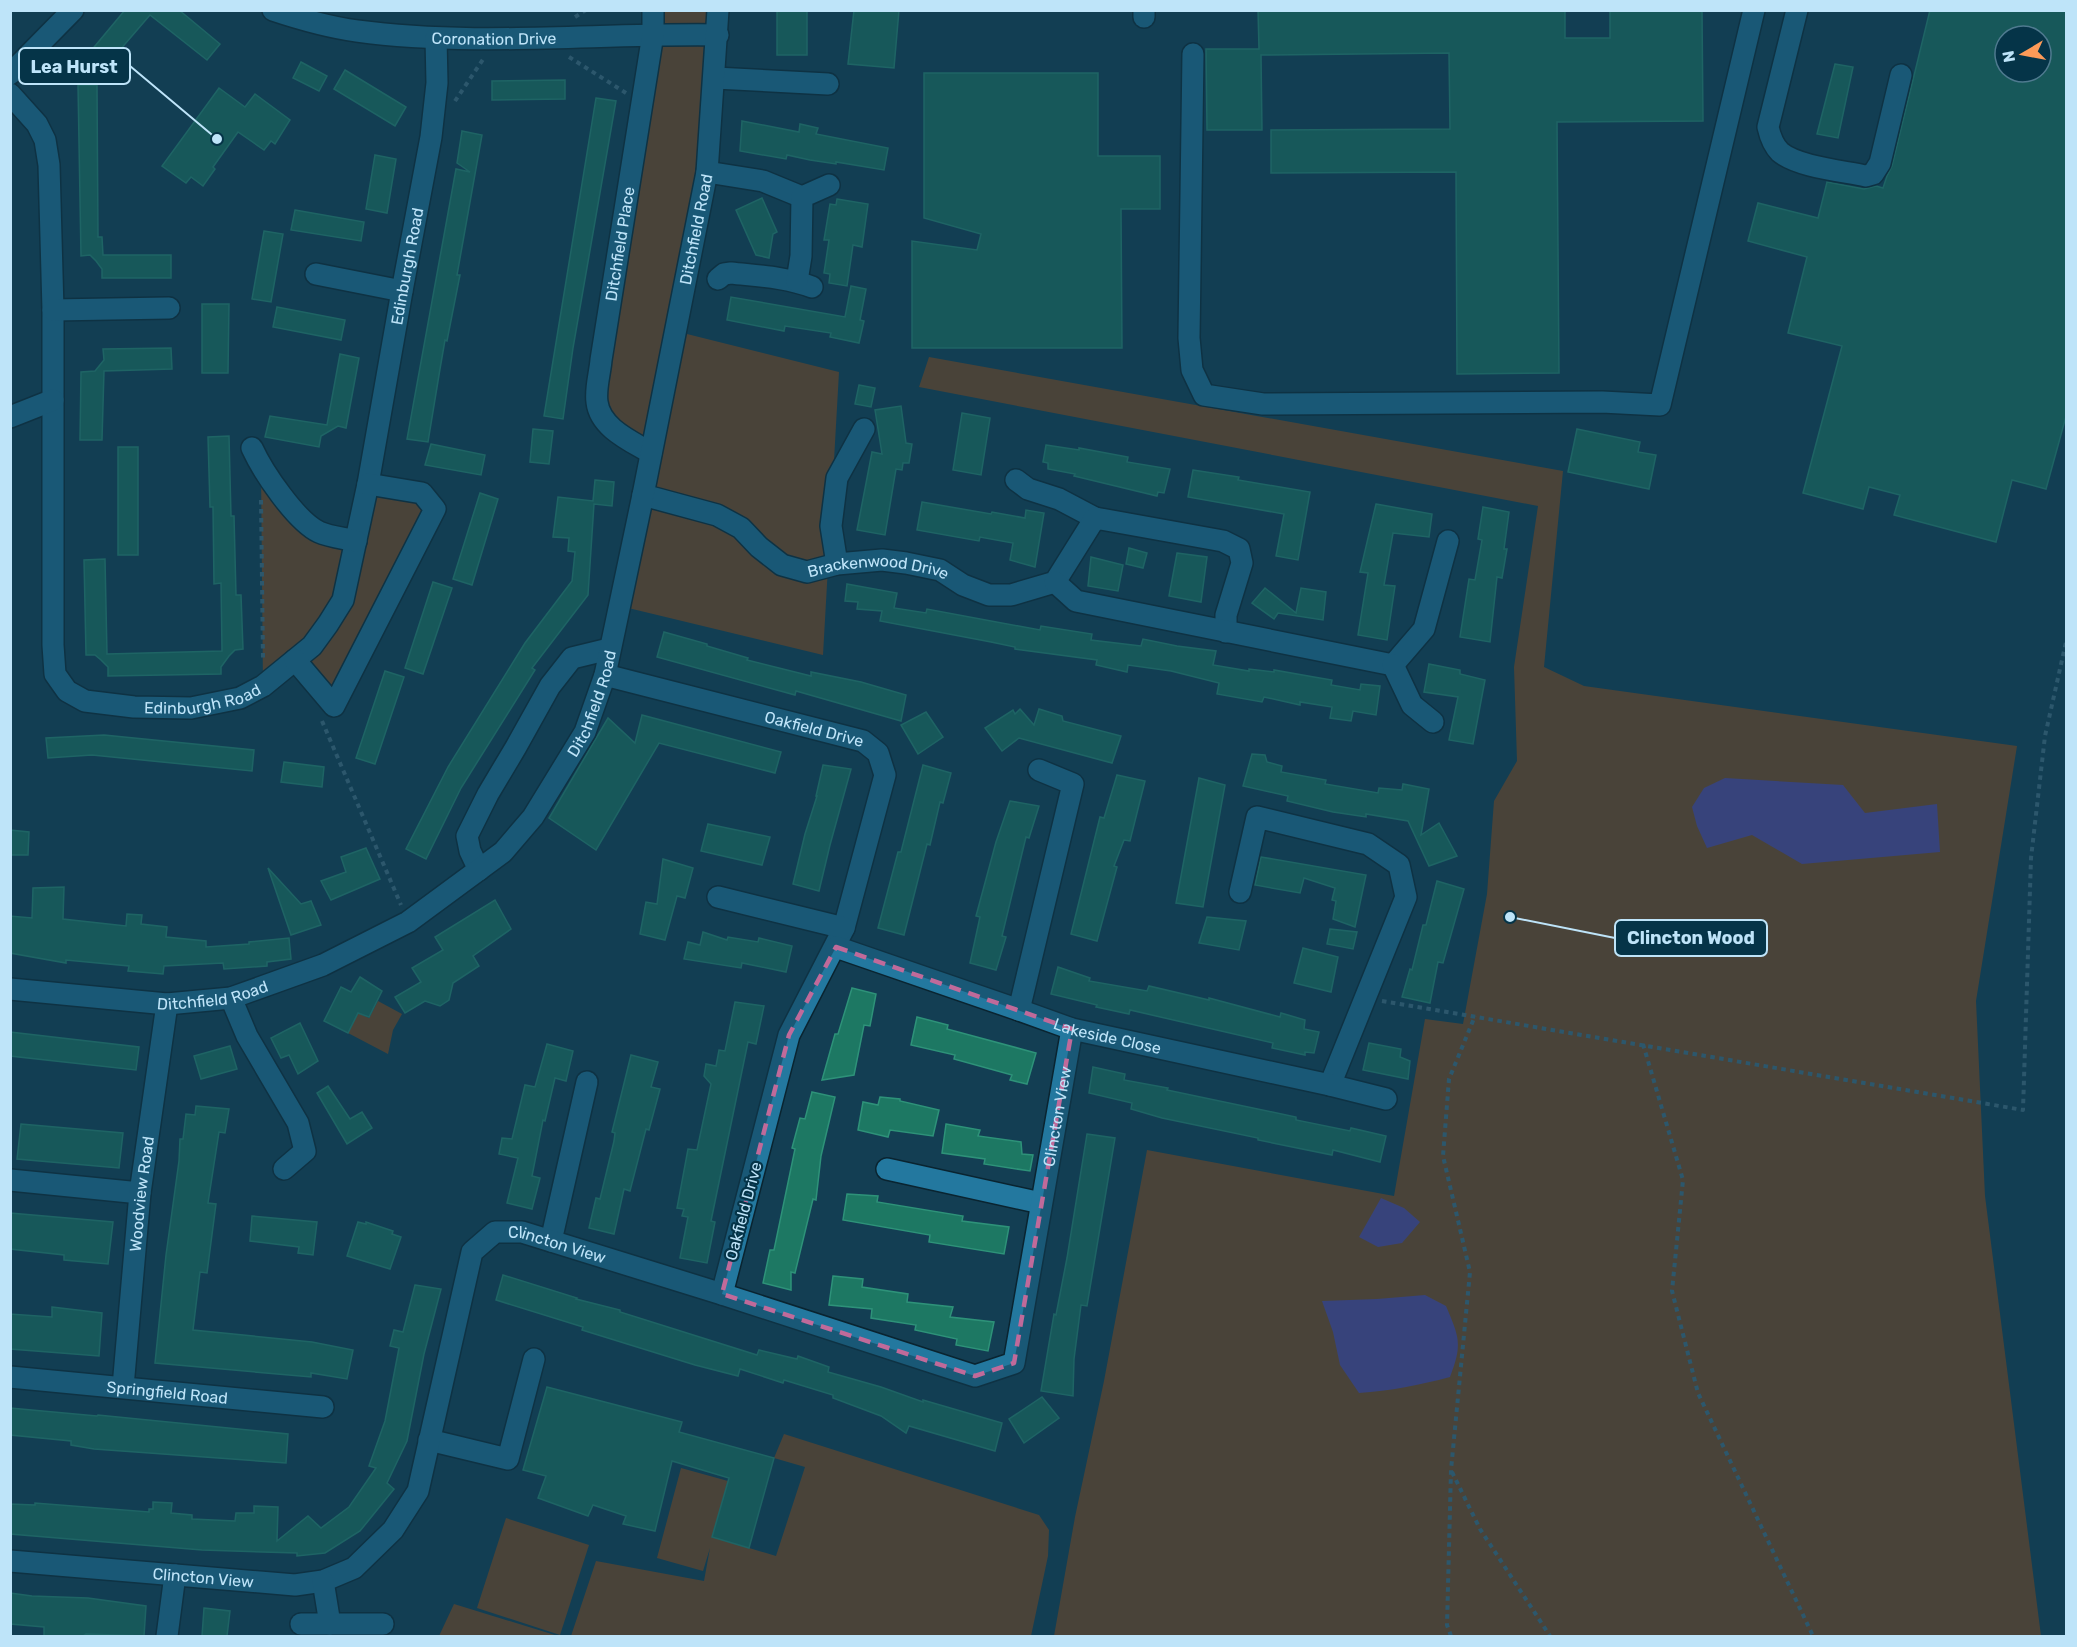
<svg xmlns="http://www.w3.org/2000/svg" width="2077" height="1647" font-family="Rubik,sans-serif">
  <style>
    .green { fill: #8c4a19 }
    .water { fill: #6549aa }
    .building { fill: #1d7863; stroke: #2e9279; stroke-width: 1.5; fill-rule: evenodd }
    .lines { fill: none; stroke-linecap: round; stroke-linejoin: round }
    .minor-casing { stroke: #0a2430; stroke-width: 24 }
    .path { stroke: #4c768b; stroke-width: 4; stroke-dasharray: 4.5 4.5; stroke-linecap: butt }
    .minor { stroke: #23789f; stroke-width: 21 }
    .marked { fill: none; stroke: #c06a9a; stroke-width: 4.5; stroke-dasharray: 12 8; stroke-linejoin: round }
    .labels { text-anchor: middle; stroke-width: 4.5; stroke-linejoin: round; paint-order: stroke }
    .street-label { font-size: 16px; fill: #bee4f9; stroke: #053448 }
    .leader { fill: none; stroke: #bee4f9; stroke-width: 2 }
    .callout-dot { fill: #bee4f9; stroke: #053448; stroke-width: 2 }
    .callout { fill: #053448; stroke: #bee4f9; stroke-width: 2 }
    .callout-label { font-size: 18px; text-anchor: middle; font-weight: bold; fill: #bee4f9 }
  </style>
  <rect width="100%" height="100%" fill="#133e53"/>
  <g class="green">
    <path d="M652 11H718V35L675 331 839 372 823 655 620 606 650 453 602 419Z"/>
    <path d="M929 357 1563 471 1544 667 1584 686 2017 746 1976 1001 1985 1196 2041 1636H1054L1075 1517 1104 1381 1147 1150 1394 1196 1425 1019 1463 1024 1487 894 1494 801 1517 761 1514 667 1538 506 919 387Z"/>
    <path d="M261 468 291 508 355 541 368 484 435 509 334 706 295 660 263 686Z"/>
    <path d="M378 1001 402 1014 393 1030 388 1054 348 1033 358 1013 369 1018Z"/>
    <path d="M784 1434 1039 1515 1049 1530 1048 1556 1031 1636H571L596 1561 704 1581 710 1548 703 1571 657 1558 681 1468 728 1481 713 1537 776 1556 805 1467 774 1458Z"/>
    <path d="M506 1518 589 1545 560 1635 477 1608Z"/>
    <path d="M454 1604 558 1636H439Z"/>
  </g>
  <g class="water">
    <path d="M1725 778 1843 785 1865 813 1937 804 1940 852 1802 864 1752 835 1707 848 1697 826 1692 807 1704 788Z"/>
    <path d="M1381 1198 1404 1208 1420 1222 1402 1243 1378 1247 1359 1237Z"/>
    <path d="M1425 1295 1446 1306C1459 1337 1463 1344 1450 1377 1420 1385 1390 1391 1359 1393L1340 1365 1333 1332 1322 1301 1377 1299Z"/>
  </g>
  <g class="building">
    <path d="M125 10H179L220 44 207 60 150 15 101 72 85 58Z"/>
    <rect x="777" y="10" width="30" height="45"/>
    <path d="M854 10H899L894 68 848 64Z"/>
    <path d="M1258 10H1565V38H1610V10H1702L1703 121 1557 122 1559 373 1457 374 1456 172 1271 173V130L1450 129 1449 53 1261 55 1262 130H1207L1206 49H1259Z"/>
    <path d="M1930 10H2067V413L2046 489 2012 480 1996 542 1894 515 1900 495 1869 487 1863 509 1803 493 1842 346 1788 333 1807 257 1748 241 1758 203 1818 218 1827 182 1864 189 1876 186 1883 188 1887 176 1892 166ZM2005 36H2041V72H2005Z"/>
    <path d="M301 62 327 76 319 91 293 78Z"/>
    <path d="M1835 64 1853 67 1838 138 1817 134Z"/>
    <path d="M345 70 406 107 395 126 334 89Z"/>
    <path d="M924 73H1098V156H1160V209H1121L1122 348H912V241L977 250 981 234 924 218Z"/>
    <path d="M565 80V99L492 100V81Z"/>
    <path d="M78 85H97L98 237H102L103 255H171V278H102V269L96 261 90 255 81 256Z"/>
    <path d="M219 88 245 107 255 94 290 120 275 144 271 141 264 150 238 132 213 167 215 169 203 186 191 177 186 183 162 166Z"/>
    <path d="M596 98 616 101 573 348 563 419 544 416Z"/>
    <path d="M742 121 799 132 800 124 818 128 816 134 888 148 884 170 836 162V164L810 160 787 155 786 159 740 151Z"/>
    <path d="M462 131 482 135 457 275H460L447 341 445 340 440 369 428 442 407 439 456 169 470 172 457 163Z"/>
    <path d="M375 155 396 159 387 213 366 209Z"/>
    <path d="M762 198 777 232 773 234 769 258 756 255 736 210Z"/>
    <path d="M837 199 868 204 862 247 853 245 847 286 829 283 830 274 824 273 829 240H824L830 204 836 205Z"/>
    <path d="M295 210 364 222 361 241 291 230Z"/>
    <path d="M264 231 283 234 271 302 252 299Z"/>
    <path d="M851 286 866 289 860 320 864 321 859 343 830 337 831 333 785 326 784 331 727 320 731 297 845 317Z"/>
    <path d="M202 304H229L228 373H202Z"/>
    <path d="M277 307 345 320 341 340 273 327Z"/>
    <path d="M171 348 172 369 104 371 102 440H80L81 372 95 371 104 360 103 349Z"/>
    <path d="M340 354 359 358 346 428 338 426 321 436 319 447 265 437 270 416 327 425Z"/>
    <path d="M859 385 875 388 871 407 855 404Z"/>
    <path d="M901 406 906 443 912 444 909 463H903L902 470 896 469 885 535 857 530 872 452 882 454 875 410Z"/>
    <path d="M962 413 990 418 981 475 953 470Z"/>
    <path d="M533 429 553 431 549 464 530 462Z"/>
    <path d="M1577 429 1640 442 1638 452 1656 455 1649 489 1568 472Z"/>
    <path d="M229 436 231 516H234L236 595H241L243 649 235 650 229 656 221 667V674L108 676V667L101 660 95 655H86L84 560 105 559 107 654 222 651 221 583 214 584 213 507H210L208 437Z"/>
    <path d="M431 444 485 455 481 475 425 465Z"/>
    <path d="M1046 445 1079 450V448L1128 457 1127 462 1170 469 1164 493 1158 492 1157 496 1074 476 1075 474 1048 469V463L1043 462Z"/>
    <rect x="118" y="447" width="20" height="108"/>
    <path d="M1193 470 1239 477 1238 480 1310 492 1298 560 1276 556 1284 514 1188 497Z"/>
    <path d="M595 480 614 482 612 506 594 504 588 595 532 668 535 670 461 788 426 859 406 849 448 767 525 643 572 581 575 552 568 551 569 538 553 537 558 497 593 501Z"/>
    <path d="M480 493 498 499 472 585 453 579Z"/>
    <path d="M922 502 991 514 992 512 1025 518 1026 510 1044 513 1035 567 1010 560 1013 543 980 537 979 541 917 530Z"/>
    <path d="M1376 504 1432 514 1429 537 1393 533 1384 585 1395 586 1387 640 1358 635 1368 573 1360 572Z"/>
    <path d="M1483 507 1509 512 1504 549H1507L1502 578 1497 577 1490 642 1460 637 1469 579 1475 580 1482 540 1478 539Z"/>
    <path d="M1129 548 1147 553 1143 568 1126 564Z"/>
    <path d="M1177 553 1207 557 1201 602 1169 596Z"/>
    <path d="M1091 557 1123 565 1118 591 1088 586Z"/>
    <path d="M433 582 452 588 423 674 405 668Z"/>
    <path d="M847 584 897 593 894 608 926 613 927 609 1040 630 1041 626 1092 634 1091 640 1141 646 1143 639 1177 646 1216 651 1213 665 1249 671V669L1274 672V670L1314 677 1332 680 1331 685 1360 690 1361 684 1380 686 1376 715 1353 711 1351 721 1330 718 1332 707 1300 702V705L1264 697 1262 702 1217 694 1219 683 1171 671 1128 665 1127 672 1096 665 1097 660 1015 649V647L991 642 880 621 882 611 857 609 858 602 845 601Z"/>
    <path d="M1265 588 1296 613 1301 588 1326 592 1323 620 1278 613 1274 619 1252 603Z"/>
    <path d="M664 632 707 644V646L748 658 747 660 811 676V672L861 682 906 695 901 721 796 691 795 695 657 657Z"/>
    <path d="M1429 664 1460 670V674L1485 680 1473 744 1449 740 1458 697 1424 692Z"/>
    <path d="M385 671 404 677 375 764 356 758Z"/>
    <path d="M1020 709 1034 725 1039 709 1062 716 1063 721 1121 736 1112 763 1019 738 1002 751 985 728 1013 710 1015 714Z"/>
    <path d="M926 712 943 737 918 754 901 725Z"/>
    <path d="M642 715 781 752 775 773 659 743 596 850 549 818 608 718 635 743Z"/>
    <path d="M104 735 254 750 252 771 92 755 48 758 46 738Z"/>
    <path d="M1252 754 1265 755 1267 762 1282 766 1281 772 1326 780 1325 784 1378 793 1379 788 1402 790 1403 784 1429 789 1421 835 1439 823 1457 856 1429 866 1408 821 1366 814V817L1333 812 1287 801 1288 796 1243 786Z"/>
    <path d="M284 762 324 767 322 787 281 782Z"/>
    <path d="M823 765 851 769 830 845 819 891 793 884 805 834 817 796H816Z"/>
    <path d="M923 765 951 773 943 803 940 802 930 845 927 844 904 935 878 928 898 852H901Z"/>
    <path d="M1117 775 1145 781 1130 841 1124 840 1114 866 1117 867 1097 941 1071 934 1100 817 1104 818Z"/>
    <path d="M1199 778 1225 785 1203 907 1176 903Z"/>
    <path d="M1010 801 1039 806 1029 838 1026 837 1002 936 1006 937 996 970 970 963 980 917 976 916 996 842Z"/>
    <path d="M708 824 770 837 762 865 701 851Z"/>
    <path d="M10 830 29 832 28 855H10Z"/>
    <path d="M366 848 380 879 331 900 321 881 346 872 341 857Z"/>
    <path d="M1261 857 1366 875 1355 927 1333 919 1336 901 1332 900 1335 888 1304 878 1300 893 1255 885Z"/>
    <path d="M663 859 693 868 685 898 677 896 665 940 640 934 646 902 657 904Z"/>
    <path d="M268 868 301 904 311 901 321 925 291 935Z"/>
    <path d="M1437 881 1464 889 1443 963 1438 962 1430 1003 1402 997 1410 969 1412 970 1423 925H1426Z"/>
    <path d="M64 887 63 919 126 926 127 914 142 915 141 924 167 927 166 937 206 941V947L249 944V942L289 938 291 959 267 962V966L224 969 223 963 164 966 163 974 128 971 129 966 66 960V963L10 953V916L32 918 33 888Z"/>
    <path d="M495 900 511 929 473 956 479 966 453 983 449 1000 440 1006 425 1001 405 1013 395 997 421 982 412 968 443 950 435 937Z"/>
    <path d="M1207 917 1246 921 1239 950 1199 943Z"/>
    <path d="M1330 929 1357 932 1353 949 1327 944Z"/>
    <path d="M703 932 727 940 728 937 758 942 759 938 792 946 786 972 742 963 741 968 684 959 688 942 700 945Z"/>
    <path d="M1303 948 1338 957 1331 992 1294 983Z"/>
    <path d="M1058 967 1090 978 1089 981 1147 991 1149 986 1209 1000V998L1280 1017 1281 1013 1305 1020 1304 1029 1319 1032 1314 1053 1305 1052V1055L1272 1048 1273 1043 1130 1010 1129 1014 1096 1007 1097 1005 1051 994Z"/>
    <path d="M360 977 382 991 369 1017 358 1013 348 1033 324 1021 341 987 351 992Z"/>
    <path d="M852 988 876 994 870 1026 864 1025 854 1075 822 1080 835 1034H838Z"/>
    <path d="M735 1002 764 1006 756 1044 748 1042 711 1221 715 1222 707 1263 680 1258 688 1217 682 1216 684 1209 677 1208 688 1149 697 1150 711 1084 704 1076 706 1064 716 1066 719 1050 725 1051Z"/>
    <path d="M917 1017 948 1025 947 1029 1036 1053 1027 1084 1010 1080 1012 1075 954 1059 955 1055 911 1045Z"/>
    <path d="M300 1023 318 1061 298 1074 289 1055 281 1058 271 1038Z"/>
    <path d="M10 1032 139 1047 136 1070 10 1056Z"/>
    <path d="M1369 1043 1401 1049 1400 1057 1410 1061 1408 1079 1363 1070Z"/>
    <path d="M547 1044 573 1051 566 1081 555 1078 545 1121 543 1120 532 1176 540 1178 532 1209 507 1203 518 1158 499 1154 502 1138 512 1139 525 1085 535 1087Z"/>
    <path d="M230 1046 237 1069 201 1079 194 1056Z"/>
    <path d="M631 1055 658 1062 651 1087 660 1089 649 1130 646 1129 630 1191 624 1189 614 1234 589 1228 596 1198 600 1199 614 1141 615 1133 612 1132Z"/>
    <path d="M1093 1067 1125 1074 1124 1080 1168 1088 1167 1090 1296 1117V1120L1350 1131 1351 1128 1386 1136 1380 1162 1333 1150 1332 1155 1258 1140V1138L1162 1118 1131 1109 1132 1103 1089 1093Z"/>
    <path d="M328 1086 350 1119 362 1112 372 1128 347 1144 317 1093Z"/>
    <path d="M812 1092 835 1097 821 1156 816 1200 813 1199 795 1273 791 1272V1290L763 1283 770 1250H774L795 1149 792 1148 800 1118 805 1119Z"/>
    <path d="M880 1097 900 1099V1101L939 1110 933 1136 890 1130 888 1137 858 1130 863 1102 878 1105Z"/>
    <path d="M196 1106 229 1109 225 1133 219 1132 208 1203 216 1204 207 1273 200 1272 193 1330 312 1342 353 1350 347 1379 311 1373V1377L155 1363 166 1255 179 1161 180 1139H183L186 1114 195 1115Z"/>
    <path d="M21 1124 123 1133 119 1168 17 1159Z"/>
    <path d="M946 1124 980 1130 978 1136 1021 1142 1022 1154 1033 1155 1030 1171 984 1164 985 1159 942 1153Z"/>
    <path d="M1087 1134 1115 1138 1087 1306 1081 1305 1074 1359 1073 1396 1041 1391 1054 1314 1056 1315 1067 1258Z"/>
    <path d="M847 1194 878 1196 877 1202 963 1216 962 1221 1009 1227 1004 1254 929 1242 930 1235 843 1220Z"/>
    <path d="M10 1213 113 1222 108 1264 64 1260V1255L10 1249Z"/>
    <path d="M252 1216 317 1222 313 1255 298 1253 299 1247 250 1241Z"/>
    <path d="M358 1222 366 1224V1222L393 1231 392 1234 401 1237 390 1269 347 1256Z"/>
    <path d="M503 1275 577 1298 576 1299 620 1310V1312L757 1355 759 1350 797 1359 798 1356 829 1367 828 1372 881 1387 923 1402V1400L1002 1423 995 1451 909 1426 906 1433 881 1416 833 1398V1395L784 1380 783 1383 740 1369 738 1376 695 1365 582 1330 583 1327 496 1300Z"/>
    <path d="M833 1276 863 1279 862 1287 908 1294 907 1302 953 1307 950 1317 994 1322 988 1351 956 1345 957 1339 915 1330 916 1325 871 1318 872 1309 829 1305Z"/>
    <path d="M415 1285 441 1289 424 1354 407 1441 387 1483 394 1489 360 1531 325 1553 297 1556V1553L202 1550 10 1534V1504L35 1505V1503L149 1512V1509H153V1502L172 1503 171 1513 192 1515V1519L235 1521 236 1513H254V1506L278 1507 277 1541 308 1516 321 1528 349 1507 376 1468 369 1466 385 1421 399 1348 390 1346 394 1330 403 1332Z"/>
    <path d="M52 1307 102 1313 99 1356 10 1349V1314L52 1317Z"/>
    <path d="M547 1387 682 1422 679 1432 774 1458 749 1548 712 1537 729 1478 672 1461 655 1531 623 1524 626 1516 593 1505 588 1516 538 1498 546 1476 523 1470Z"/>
    <path d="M1042 1397 1059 1418 1024 1443 1009 1419Z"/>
    <path d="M10 1408 97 1416 98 1415 288 1434 286 1463 94 1449 71 1445V1441L10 1435Z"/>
    <path d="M10 1593 32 1596 88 1598 146 1606 144 1636 86 1634 83 1636H44V1627L10 1624Z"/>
    <path d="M204 1608 230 1611 227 1636H202Z"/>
  </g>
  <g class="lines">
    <defs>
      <g id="minor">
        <path id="s1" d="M273 10C300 19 328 27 357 31 476 47 598 33 718 35"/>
        <path d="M1797 10 1768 127C1770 136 1773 145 1780 152 1798 167 1843 171 1866 176L1873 174 1880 163 1901 75"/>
        <path d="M1144 17V10"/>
        <path d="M1193 54 1189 338 1192 370 1204 395 1263 404 1602 402 1660 405 1754 10"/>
        <path d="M10 74 73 10"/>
        <path d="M715 78 828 84"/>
        <path id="s2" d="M10 94 37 124 45 140 49 165 53 310V645L55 674 67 691 85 701 134 707 191 708 240 698 263 686 312 646 328 624 343 600 368 484 402 291 431 137 437 83 436 38"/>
        <path d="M707 172 763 181 802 197"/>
        <path d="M316 274 402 291"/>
        <path d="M718 279 724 274 731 273C758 276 786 277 812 287"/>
        <path d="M797 281 801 256 802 197 829 185"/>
        <path d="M53 310 169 308"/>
        <path d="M10 417 53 400"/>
        <path d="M252 448C263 472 296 521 319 532 330 537 344 538 356 541"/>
        <path id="s3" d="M651 453C631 441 600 428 597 402 595 389 600 373 601 360L653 34V10"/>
        <path d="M1016 480 1028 489 1059 499 1095 518"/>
        <path id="s4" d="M643 495 717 515 741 528 759 547 782 565 807 572 837 564 882 560 906 563 940 570 963 585 989 595H1011L1055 582 1095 518 1223 541 1239 549 1242 563 1226 615V632"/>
        <path d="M837 564 831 526 837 478 864 429"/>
        <path d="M1055 582 1076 601 1393 665"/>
        <path d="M295 660 334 706 435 509 422 493 368 484"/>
        <path d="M1393 665 1424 629 1448 541"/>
        <path d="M1393 665 1412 705 1433 722"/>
        <path id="s5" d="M605 675 863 741 878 753 885 775 844 928 789 1035 722 1294"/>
        <path d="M479 870 470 851 467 836 488 794 516 747 550 686 572 658 609 649"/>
        <path d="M1240 892 1257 817 1368 844 1399 865 1406 897 1330 1085"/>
        <path d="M718 897 844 928"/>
        <path id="s6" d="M836 947 1019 1010 1072 1029 1330 1085 1386 1099"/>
        <path id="s7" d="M10 989 167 1004 231 998 323 965 408 922 503 852 533 817 585 732 605 675 643 495 707 172 718 10"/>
        <path d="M231 998 247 1036 298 1123 305 1151 284 1169"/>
        <path d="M1019 1010 1073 784 1039 770"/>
        <path d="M887 1169 1041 1203"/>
        <path d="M10 1180 140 1193"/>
        <path d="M551 1241 587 1082"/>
        <path id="s8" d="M10 1377 323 1407"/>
        <path id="s9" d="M123 1387 140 1193 167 1004"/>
        <path d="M429 1440 508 1459 534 1359"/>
        <path id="s10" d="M10 1561 295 1585 323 1581 354 1568 393 1530 418 1491 472 1252 495 1232H522L722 1294 975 1376 1014 1363 1072 1029"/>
        <path d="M323 1581 330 1624"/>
        <path d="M301 1624H383"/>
        <path d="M167 1636 175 1575"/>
      </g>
    </defs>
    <use href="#minor" class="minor-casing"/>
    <g class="path">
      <path d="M575 17 586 10"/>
      <path d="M569 57 626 93"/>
      <path d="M455 101 484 58"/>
      <path d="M261 500 263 661"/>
      <path d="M322 721 401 905"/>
      <path d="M1382 1001 2023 1110 2031 858 2045 736 2066 642"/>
      <path d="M1643 1044 1683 1180 1672 1291 1698 1393 1813 1636"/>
      <path d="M1452 1472 1480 1529 1550 1636"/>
      <path d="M1451 1636 1447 1625 1451 1470 1470 1272 1443 1156 1449 1079 1475 1016"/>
    </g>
    <use href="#minor" class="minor"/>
  </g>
  <path d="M0 0H2077V1647H0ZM836 947 1072 1029 1014 1363 975 1376 722 1294 789 1035Z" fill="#133e53" fill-opacity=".55" fill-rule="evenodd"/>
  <path class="marked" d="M836 947 1072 1029 1014 1363 975 1376 722 1294 789 1035Z"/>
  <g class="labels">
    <g class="street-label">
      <text dy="6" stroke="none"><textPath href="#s1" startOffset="224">Coronation Drive</textPath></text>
      <text dy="6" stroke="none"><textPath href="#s7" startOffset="1194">Ditchfield Road</textPath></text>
      <text dy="6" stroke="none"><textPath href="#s3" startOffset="237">Ditchfield Place</textPath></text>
      <text dy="6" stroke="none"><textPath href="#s2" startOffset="1275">Edinburgh Road</textPath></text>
      <text dy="6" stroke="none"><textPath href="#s4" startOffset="258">Brackenwood Drive</textPath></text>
      <text dy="6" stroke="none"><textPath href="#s2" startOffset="753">Edinburgh Road</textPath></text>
      <text dy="6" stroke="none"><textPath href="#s7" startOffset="708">Ditchfield Road</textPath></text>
      <text dy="6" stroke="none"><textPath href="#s5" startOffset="216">Oakfield Drive</textPath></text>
      <text dy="6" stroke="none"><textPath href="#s7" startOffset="204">Ditchfield Road</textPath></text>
      <text dy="6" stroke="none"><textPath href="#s6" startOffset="286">Lakeside Close</textPath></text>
      <text dy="6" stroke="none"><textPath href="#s10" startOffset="1518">Clincton View</textPath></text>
      <text dy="6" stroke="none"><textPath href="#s9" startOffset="194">Woodview Road</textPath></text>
      <text transform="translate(743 1211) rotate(-75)" y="6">Oakfield Drive</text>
      <text dy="6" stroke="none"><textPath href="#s10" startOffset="788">Clincton View</textPath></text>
      <text dy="6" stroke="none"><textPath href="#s8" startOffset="158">Springfield Road</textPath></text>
      <text dy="6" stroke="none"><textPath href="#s10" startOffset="194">Clincton View</textPath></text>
    </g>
  </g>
  <path class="leader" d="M217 139L130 66M1510 917L1615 938"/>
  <g class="callout-dot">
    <circle cx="217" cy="139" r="6"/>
    <circle cx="1510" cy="917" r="6"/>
  </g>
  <g class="callout">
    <rect x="19" y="48" width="111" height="36" rx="6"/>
    <rect x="1615" y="920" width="152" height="36" rx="6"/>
  </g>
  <g class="callout-label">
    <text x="74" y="73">Lea Hurst</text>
    <text x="1691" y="944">Clincton Wood</text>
  </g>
  <rect width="2077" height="1647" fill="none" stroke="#bee4f9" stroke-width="24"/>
  <g transform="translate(2023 54) rotate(260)"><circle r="28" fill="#053448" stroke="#4f7a8f" stroke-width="1.5"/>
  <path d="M0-4.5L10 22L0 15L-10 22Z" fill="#fe9b58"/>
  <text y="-9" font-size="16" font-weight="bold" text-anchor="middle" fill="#bee4f9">N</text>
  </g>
</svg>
